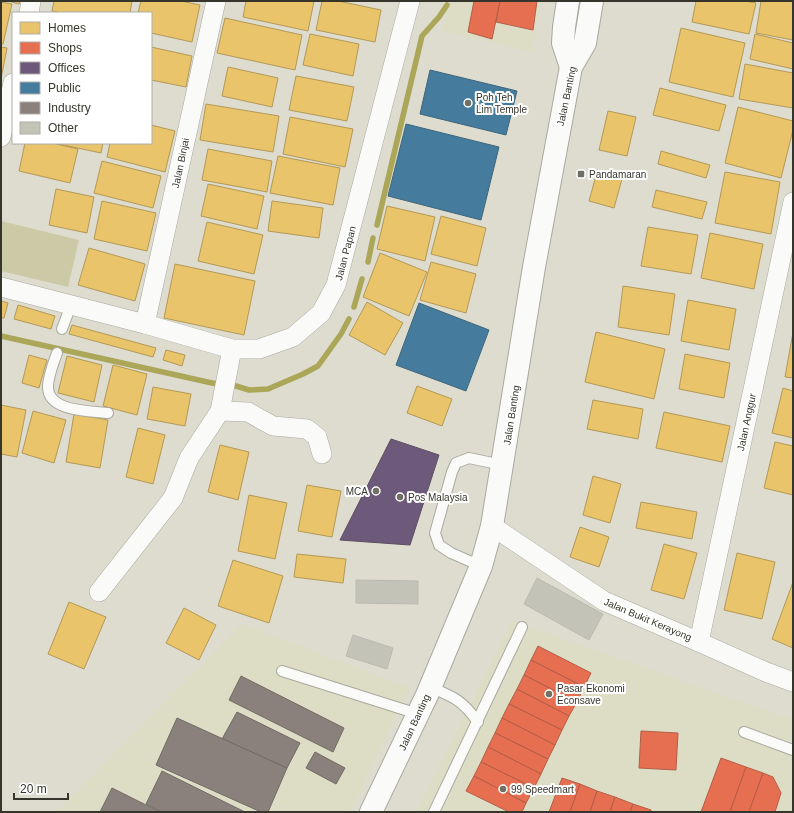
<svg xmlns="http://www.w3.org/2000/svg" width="794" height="813" font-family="Helvetica,sans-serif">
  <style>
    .built { fill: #dddcc4 }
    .green { fill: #cccaa6 }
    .homes { fill: #e9c46a; stroke: #b39957 }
    .shops { fill: #e76f51; stroke: #b25e46 }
    .offices { fill: #6d597a; stroke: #5c4e62 }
    .public { fill: #457b9d; stroke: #40667b }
    .industry { fill: #8a817c; stroke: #706a64 }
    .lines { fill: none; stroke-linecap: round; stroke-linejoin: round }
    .stream { stroke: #aba658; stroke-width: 5.5 }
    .building { fill: #c3c3b8; stroke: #babab0 }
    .service-casing { stroke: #a9a99f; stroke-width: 12 }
    .minor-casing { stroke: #a9a99f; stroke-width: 20 }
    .secondary-casing { stroke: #a9a99f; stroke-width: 24 }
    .service { stroke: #fafaf8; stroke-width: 10 }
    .minor { stroke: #fafaf8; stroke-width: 19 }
    .secondary { stroke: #fafaf8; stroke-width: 22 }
    .poi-dot { fill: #706f64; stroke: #fff; stroke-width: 1.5 }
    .labels { text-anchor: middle; stroke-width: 4; stroke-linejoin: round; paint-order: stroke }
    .street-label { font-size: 10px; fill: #35352b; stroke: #fff }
    .poi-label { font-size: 10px; fill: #35352b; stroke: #fff; text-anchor: start }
  </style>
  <rect width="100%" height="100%" fill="#dddccf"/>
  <g class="built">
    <path d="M449 1H540L532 52 442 31Z"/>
    <path d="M512 621 793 720V812H416Z"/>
    <path d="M242 624 409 688 350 812H56Z"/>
  </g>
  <path class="green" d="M1 221 79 240 68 287 1 271Z"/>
  <g class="homes">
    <path d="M8 1H20L19 4Z"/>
    <path d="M54 1H132L130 13H62L52 11Z"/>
    <path d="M141 1H181L200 5 192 42 151 33V13H138Z"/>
    <path d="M246 1H314L308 31 243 17Z"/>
    <path d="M322 1H338L381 10 375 42 316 30Z"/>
    <path d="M696 1H745L756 3 749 34 692 22Z"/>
    <path d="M761 1H793V40L756 33Z"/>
    <path d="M1 2 12 4 3 44H1Z"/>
    <path d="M225 18 302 35 295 70 217 53Z"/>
    <path d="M681 28 745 43 733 97 669 82Z"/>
    <path d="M310 34 359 44 353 76 303 65Z"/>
    <path d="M755 34 793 43V69L750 59Z"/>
    <path d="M1 47 7 48 1 79Z"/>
    <path d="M151 47 192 56 186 87 151 80Z"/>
    <path d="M745 64 793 73V108L739 99Z"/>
    <path d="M228 67 278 78 272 107 222 96Z"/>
    <path d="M296 76 354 87 347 121 289 110Z"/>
    <path d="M660 88 726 105 719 131 653 115Z"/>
    <path d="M206 104 279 116 273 152 200 140Z"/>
    <path d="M738 107 793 121V130L781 178 725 163Z"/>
    <path d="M608 111 636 117 627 156 599 150Z"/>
    <path d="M290 117 353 129 345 167 283 154Z"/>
    <path d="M151 125 175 131 165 172 107 157 110 143H151Z"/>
    <path d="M25 143H52L78 149 70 183 19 171Z"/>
    <path d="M54 143H103L101 153Z"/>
    <path d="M208 149 272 161 267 192 202 180Z"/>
    <path d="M661 151 710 165 706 178 658 164Z"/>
    <path d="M278 156 340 168 333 205 270 193Z"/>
    <path d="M102 161 161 176 153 208 94 193Z"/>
    <path d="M597 172 622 179 614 208 589 201Z"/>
    <path d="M725 172 780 182 771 234 715 223Z"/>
    <path d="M208 184 264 196 257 229 201 216Z"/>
    <path d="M56 189 94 197 87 233 49 225Z"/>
    <path d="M656 190 707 202 702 219 652 207Z"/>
    <path d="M102 201 156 213 147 251 94 239Z"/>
    <path d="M272 201 323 208 319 238 268 231Z"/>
    <path d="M387 206 435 217 425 261 377 249Z"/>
    <path d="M441 216 486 228 477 266 431 254Z"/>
    <path d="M207 222 263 235 254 274 198 261Z"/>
    <path d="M648 227 698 235 691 274 641 266Z"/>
    <path d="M710 233 763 244 754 289 701 278Z"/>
    <path d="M89 248 145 264 135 301 78 285Z"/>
    <path d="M380 253 427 272 409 316 363 297Z"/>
    <path d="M431 262 476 274 466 313 420 300Z"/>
    <path d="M175 264 255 281 244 335 164 318Z"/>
    <path d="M623 286 675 294 669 335 618 327Z"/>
    <path d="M688 300 736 309 729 350 681 341Z"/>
    <path d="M1 301 8 303 4 318H1Z"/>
    <path d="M367 302 403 323 385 355 349 335Z"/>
    <path d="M18 305 55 316 51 329 14 319Z"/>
    <path d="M72 325 156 348 153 357 69 334Z"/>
    <path d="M596 332 665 349 654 399 585 382Z"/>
    <path d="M793 332V378L785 377Z"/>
    <path d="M166 350 185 355 182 366 163 360Z"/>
    <path d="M685 354 730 363 724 398 679 389Z"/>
    <path d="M29 355 47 360 39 388 22 383Z"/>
    <path d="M67 356 102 365 94 402 58 393Z"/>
    <path d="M113 365 147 374 137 415 103 406Z"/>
    <path d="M417 386 452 399 442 426 407 413Z"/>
    <path d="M153 387 191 394 185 426 147 419Z"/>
    <path d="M783 388 793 391V438L772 433Z"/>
    <path d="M593 400 643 409 638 439 587 429Z"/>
    <path d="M1 405 26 410 17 457 1 454Z"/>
    <path d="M33 411 66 420 54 463 22 453Z"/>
    <path d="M664 412 730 426 722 462 656 448Z"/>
    <path d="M74 414 108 420 100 468 66 462Z"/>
    <path d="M138 428 165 435 153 484 126 477Z"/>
    <path d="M775 442 793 446V495L764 488Z"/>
    <path d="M220 445 249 452 238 500 208 492Z"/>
    <path d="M593 476 621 484 610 523 583 515Z"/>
    <path d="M307 485 341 491 332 537 298 531Z"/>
    <path d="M249 495 287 503 275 559 238 551Z"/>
    <path d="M641 502 697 512 692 539 636 528Z"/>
    <path d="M580 527 609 537 599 567 570 557Z"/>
    <path d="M664 544 697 553 684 599 651 590Z"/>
    <path d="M737 553 775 562 762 619 724 610Z"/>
    <path d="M297 554 346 559 343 583 294 577Z"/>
    <path d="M233 560 283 576 269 623 218 606Z"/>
    <path d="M793 582V648L772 639Z"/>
    <path d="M69 602 106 617 84 669 48 654Z"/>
    <path d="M184 608 216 625 199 660 166 643Z"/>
  </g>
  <g class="shops">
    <path d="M474 1H500L492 39 468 32Z"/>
    <path d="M500 1H537L533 30 496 22Z"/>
    <path d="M538 646 591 673 584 687 531 660Z"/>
    <path d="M531 660 584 687 577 702 524 675Z"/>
    <path d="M524 675 577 702 569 716 517 689Z"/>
    <path d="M517 689 569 716 562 730 509 704Z"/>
    <path d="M509 704 562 730 555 745 502 718Z"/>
    <path d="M502 718 555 745 548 759 495 733Z"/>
    <path d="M641 731 678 733 676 770 639 768Z"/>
    <path d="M495 733 548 759 541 774 488 747Z"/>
    <path d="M488 747 541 774 534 788 481 762Z"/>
    <path d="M721 758 746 767 730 812H701Z"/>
    <path d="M481 762 534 788 526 803 474 776Z"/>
    <path d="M746 767 763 773 749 812H730Z"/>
    <path d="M763 773 773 777 781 793 775 812H749Z"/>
    <path d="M474 776 526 803 522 812H509L466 791Z"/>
    <path d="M562 778 580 784 570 812H549Z"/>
    <path d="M580 784 597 791 590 812H570Z"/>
    <path d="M597 791 615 797 610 812H590Z"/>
    <path d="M615 797 633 804 630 812H610Z"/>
    <path d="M633 804 651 810V812H630Z"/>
  </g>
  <path class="offices" d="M391 439 439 455 410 545 340 540Z"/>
  <g class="public">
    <path d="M430 70 517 91 506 135 420 114Z"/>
    <path d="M406 124 499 147 481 220 388 196Z"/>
    <path d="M419 303 489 330 466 391 396 365Z"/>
  </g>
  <g class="industry">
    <path d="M241 676 344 728 333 752 229 700Z"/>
    <path d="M237 712 300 743 287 768 222 739Z"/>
    <path d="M177 718 287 768 268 812H261L156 765Z"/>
    <path d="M315 752 345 768 336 784 306 768Z"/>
    <path d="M162 771 245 812H162L146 804Z"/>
    <path d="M112 788 160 812H100Z"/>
  </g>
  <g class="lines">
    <g class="stream">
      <path d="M377 225 422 36 439 17 447 5"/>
      <path d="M368 262 373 238"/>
      <path d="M354 307 362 279"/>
      <path d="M1 336 212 383 236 386 249 390 268 389 303 374 318 366 341 334 349 319"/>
    </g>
  </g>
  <g class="building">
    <path d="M537 578 603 614 589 640 524 604Z"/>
    <path d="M356 580 418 581V604L356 603Z"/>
    <path d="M353 635 393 648 387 669 346 656Z"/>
  </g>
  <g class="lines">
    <defs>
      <g id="service">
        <path d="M62 329 71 305"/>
        <path d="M57 353C54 361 48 379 48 387 48 412 91 411 108 413"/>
        <path d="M481 566 451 553 439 545 435 533 452 472 456 463 469 458 502 465"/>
        <path d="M282 671 418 714"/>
        <path d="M430 687C454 697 462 700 478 722"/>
        <path d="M744 732 793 750"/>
        <path d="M434 812 522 627"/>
      </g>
      <g id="minor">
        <path d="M29 13 31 1"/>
        <path d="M1 137 13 83"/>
        <path d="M1 287 145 324 232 349H259L293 337 321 313 336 285 410 1"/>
        <path d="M145 324 216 1"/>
        <path d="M220 411 248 412 273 426 307 429 317 437 322 454"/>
        <path d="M492 526 604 601 699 642 766 672 793 682"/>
        <path d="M99 592 173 498 189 458 220 411 232 349"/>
        <path d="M699 642 793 202"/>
      </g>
      <g id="secondary">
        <path d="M568 1 564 27 563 43 571 67"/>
        <path d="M371 812 427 695 481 566 492 526 534 267 571 67 585 43 592 1"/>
      </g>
    </defs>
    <use href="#service" class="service-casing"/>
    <use href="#minor" class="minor-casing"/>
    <use href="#secondary" class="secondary-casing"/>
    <use href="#service" class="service"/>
    <use href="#minor" class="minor"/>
    <use href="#secondary" class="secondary"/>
  </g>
  <g class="poi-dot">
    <circle cx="468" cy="103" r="4"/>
    <rect x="577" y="170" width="8" height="8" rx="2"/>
    <circle cx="376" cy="491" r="4"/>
    <circle cx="400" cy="497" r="4"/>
    <circle cx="549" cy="694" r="4"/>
    <circle cx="503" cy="789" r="4"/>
  </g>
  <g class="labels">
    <g class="street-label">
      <text transform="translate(566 96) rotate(-78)" y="4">Jalan Banting</text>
      <text transform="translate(180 163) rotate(-78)" y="4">Jalan Binjai</text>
      <text transform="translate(345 253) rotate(-75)" y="4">Jalan Papan</text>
      <text transform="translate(511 415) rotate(-81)" y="4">Jalan Banting</text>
      <text transform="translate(746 422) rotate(-78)" y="4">Jalan Anggur</text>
      <text transform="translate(648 619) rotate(23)" y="4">Jalan Bukit Kerayong</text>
      <text transform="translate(414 722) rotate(-65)" y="4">Jalan Banting</text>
    </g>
    <g class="poi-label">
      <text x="476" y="101">Poh Teh<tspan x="476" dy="12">Lim Temple</tspan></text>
      <text x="589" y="178">Pandamaran</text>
      <text x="368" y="495" text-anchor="end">MCA</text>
      <text x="408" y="501">Pos Malaysia</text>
      <text x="557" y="692">Pasar Ekonomi<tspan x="557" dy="12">Econsave</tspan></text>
      <text x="511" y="793">99 Speedmart</text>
    </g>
  </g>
  <rect width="794" height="813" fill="none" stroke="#35352b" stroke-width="4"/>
  <rect x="12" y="12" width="140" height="132" fill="#ffffff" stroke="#aeaeaa"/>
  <rect x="20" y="22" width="20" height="12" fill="#e9c46a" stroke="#aeaeaa"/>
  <text x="48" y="32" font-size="12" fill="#35352b">Homes</text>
  <rect x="20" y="42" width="20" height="12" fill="#e76f51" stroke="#aeaeaa"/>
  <text x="48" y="52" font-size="12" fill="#35352b">Shops</text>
  <rect x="20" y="62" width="20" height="12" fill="#6d597a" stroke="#aeaeaa"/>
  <text x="48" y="72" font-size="12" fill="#35352b">Offices</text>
  <rect x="20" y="82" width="20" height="12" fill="#457b9d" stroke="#aeaeaa"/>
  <text x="48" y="92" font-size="12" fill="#35352b">Public</text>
  <rect x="20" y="102" width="20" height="12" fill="#8a817c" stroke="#aeaeaa"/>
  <text x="48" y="112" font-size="12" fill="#35352b">Industry</text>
  <rect x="20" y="122" width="20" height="12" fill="#c3c3b8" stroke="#aeaeaa"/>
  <text x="48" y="132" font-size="12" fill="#35352b">Other</text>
  <path d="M14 793v6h54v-6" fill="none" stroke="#35352b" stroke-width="2"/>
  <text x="20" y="793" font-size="12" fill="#35352b" stroke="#ffffff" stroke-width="3" paint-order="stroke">20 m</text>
</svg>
